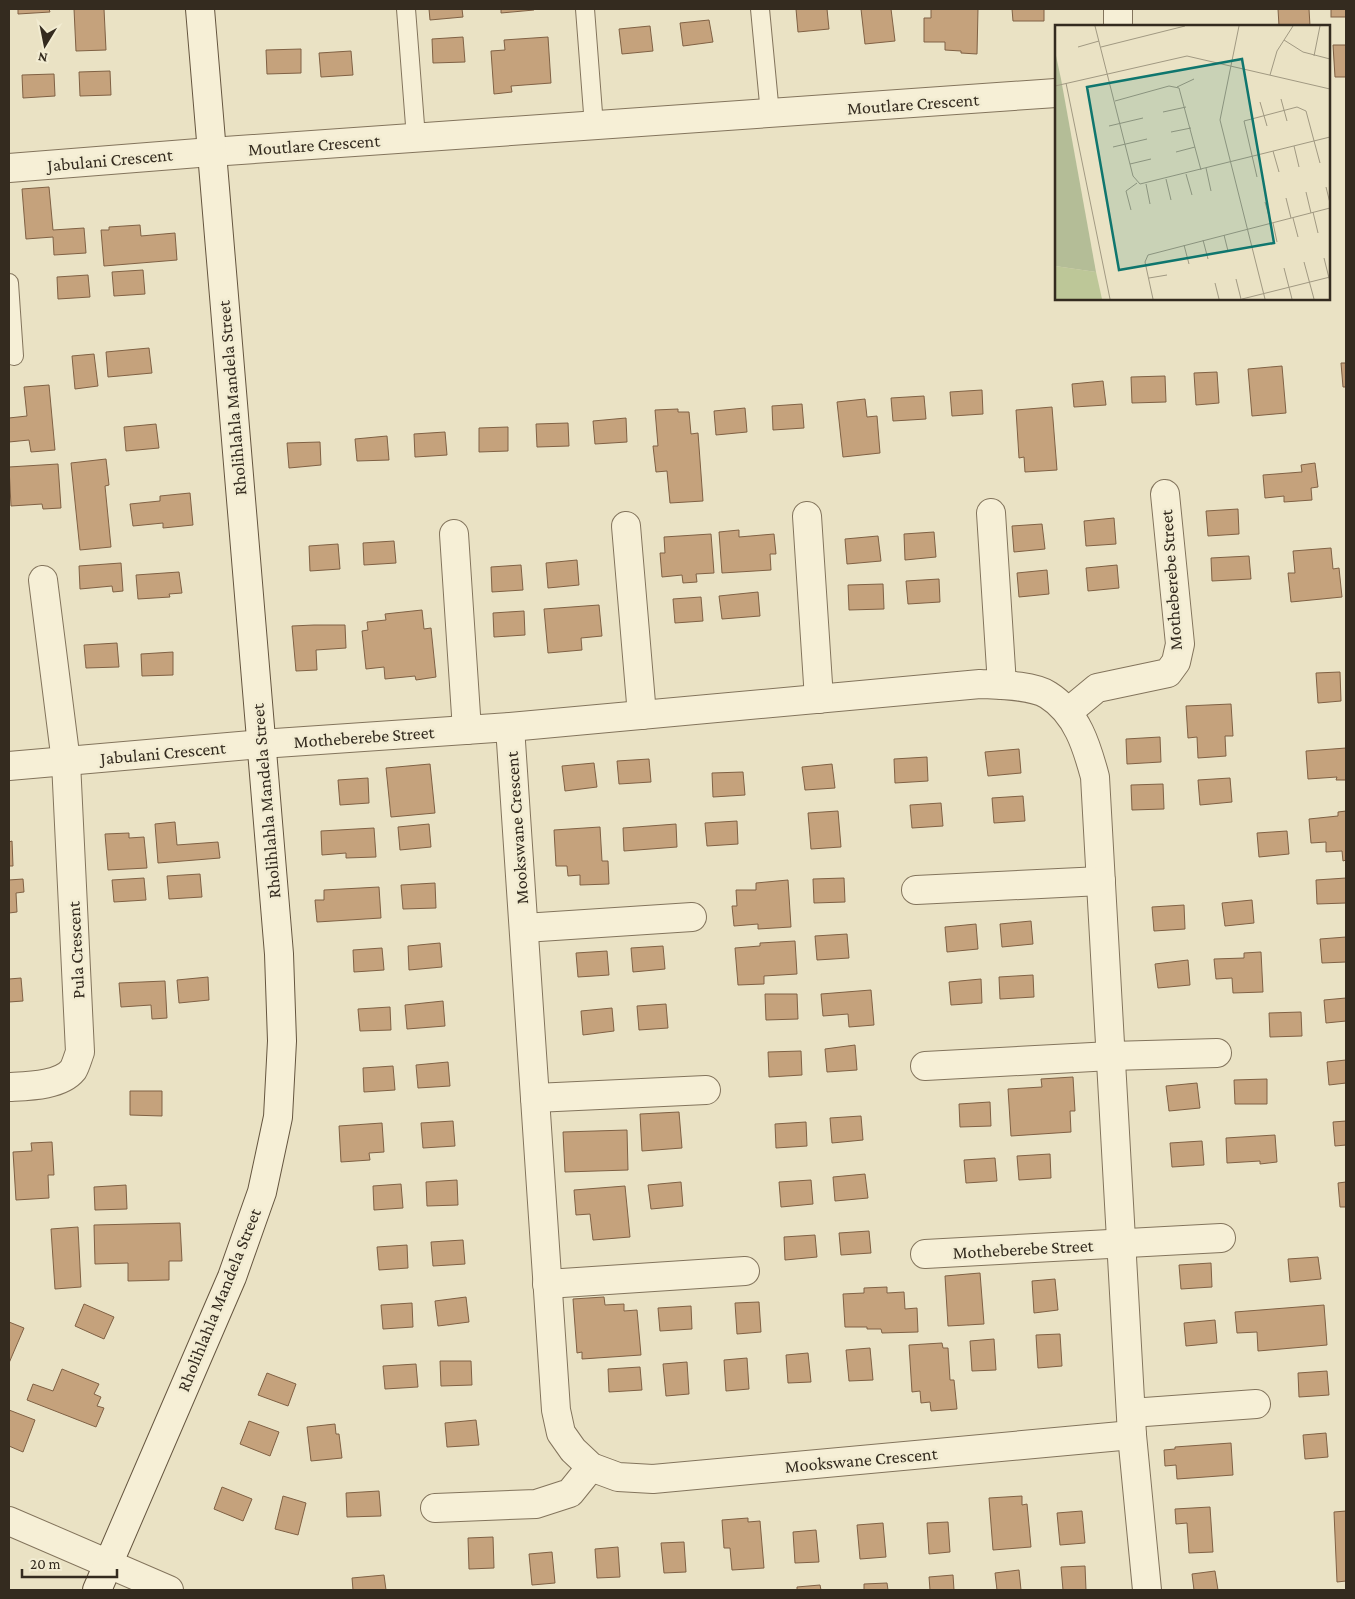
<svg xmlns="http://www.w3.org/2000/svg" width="1355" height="1599" font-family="'Crimson Pro',serif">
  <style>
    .building { fill: #c5a27c; stroke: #806144 }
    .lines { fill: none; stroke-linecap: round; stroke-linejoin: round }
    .lane-casing { stroke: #83745c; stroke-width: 20 }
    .street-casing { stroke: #83745c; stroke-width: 30 }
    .secondary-casing { stroke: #65553f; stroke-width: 30 }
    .lane { stroke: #f6efd6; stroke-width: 18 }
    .street { stroke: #f6efd6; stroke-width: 28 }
    .secondary { stroke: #f6efd6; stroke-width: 28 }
    .labels { text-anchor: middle; stroke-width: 5; stroke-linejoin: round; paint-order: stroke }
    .street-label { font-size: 18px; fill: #342b1f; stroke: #f2ecd2 }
    .inset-road { fill: none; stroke: #a19982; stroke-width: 1 }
    .view { fill: #0f766e; fill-opacity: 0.15; stroke: #0f766e; stroke-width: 2.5 }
    .inset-edge { fill: none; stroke: #342b1f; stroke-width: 2.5 }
  </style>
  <rect width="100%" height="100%" fill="#eae2c4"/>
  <g class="building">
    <path d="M18 9H49L50 12 18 14Z"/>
    <path d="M74 9H104L106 50 76 51Z"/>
    <path d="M429 9H462L463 17 430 20Z"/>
    <path d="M501 9H534V10L501 13Z"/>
    <path d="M796 9H827L829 29 798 32Z"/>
    <path d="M861 9H891L895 41 865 44Z"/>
    <path d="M931 9H978L977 54 961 53V51L945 50V42H924V18H931Z"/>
    <path d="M1012 9H1044V21H1013Z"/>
    <path d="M1278 9H1309L1310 26H1279Z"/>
    <rect x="1331" y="9" width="15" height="8"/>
    <path d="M709 20 713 42 683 46 680 23Z"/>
    <path d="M650 26 653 51 622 54 619 29Z"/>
    <path d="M463 37 465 62 433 63 432 39Z"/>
    <path d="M548 37 551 83 511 86 512 92 494 94 491 51 505 50 504 40Z"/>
    <path d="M1333 45H1346V77H1335Z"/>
    <path d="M301 49V73L267 74 266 50Z"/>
    <path d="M351 51 353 75 321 77 319 53Z"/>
    <path d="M110 71 111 95 80 96 79 72Z"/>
    <path d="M54 74 55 96 23 98 22 75Z"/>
    <path d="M49 187 53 230 84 228 86 253 54 255 53 237 26 239 22 189Z"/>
    <path d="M140 225 141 236 175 233 177 260 104 266 101 230H109V227Z"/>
    <path d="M143 270 145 294 114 296 112 272Z"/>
    <path d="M88 275 90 297 58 299 57 277Z"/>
    <path d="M149 348 152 373 108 377 106 352Z"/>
    <path d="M94 354 98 386 75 389 72 356Z"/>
    <path d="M1341 363H1346V387H1343Z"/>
    <path d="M1282 366 1286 413 1252 416 1248 369Z"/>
    <path d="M1217 372 1219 403 1196 405 1194 373Z"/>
    <path d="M1165 376 1166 402 1132 403 1131 377Z"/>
    <path d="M1103 381 1106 405 1074 407 1072 384Z"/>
    <path d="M49 385 55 450 31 452 29 440 9 442V418L27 416 24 387Z"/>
    <path d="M982 390 983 414 952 416 950 392Z"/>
    <path d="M924 396 926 419 893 421 891 398Z"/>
    <path d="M865 399 867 417 877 416 880 453 843 457 837 402Z"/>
    <path d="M802 404 804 428 773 430 772 406Z"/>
    <path d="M1052 407 1057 470 1025 472 1024 457 1019 458 1016 410Z"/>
    <path d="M745 408 747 432 716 435 714 411Z"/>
    <path d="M678 409V412H689L691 434 698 433 703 501 670 503 667 471 656 472 653 446H658L655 410Z"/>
    <path d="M626 418 627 442 595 444 593 421Z"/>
    <path d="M568 423 569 446 537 447 536 424Z"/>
    <path d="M156 424 159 448 126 451 124 427Z"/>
    <path d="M508 427V451L479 452V428Z"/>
    <path d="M445 432 447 455 415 457 414 434Z"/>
    <path d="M387 436 389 460 357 461 355 439Z"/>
    <path d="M320 442 321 465 289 468 287 443Z"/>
    <path d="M106 459 109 485 105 486 111 547 80 550 71 463Z"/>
    <path d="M1315 463 1318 487 1311 488 1312 500 1284 502V496L1265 498 1263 475 1302 472 1301 465Z"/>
    <path d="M58 464 61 508 43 509 42 504 11 506 9 467Z"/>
    <path d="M190 493 193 525 163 528V523L133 526 130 504 160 501V496Z"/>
    <path d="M1238 509 1239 534 1208 536 1206 511Z"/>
    <path d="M1114 518 1116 544 1086 546 1084 521Z"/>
    <path d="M1042 524 1045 549 1014 552 1012 526Z"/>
    <path d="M739 530V537L774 534 776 554H770L771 570 722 573 719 532Z"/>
    <path d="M934 532 936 557 905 560 904 534Z"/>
    <path d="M711 534 714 573 696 574 697 582 683 583 682 575 662 577 660 553H665L664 537Z"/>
    <path d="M878 536 881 561 847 564 845 539Z"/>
    <path d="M394 541 396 563 364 565 363 543Z"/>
    <path d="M338 544 340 569 310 571 309 546Z"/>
    <path d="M1331 548 1333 569 1339 568 1342 597 1291 602 1288 573H1295L1293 551Z"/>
    <path d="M1249 556 1251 579 1212 581 1211 558Z"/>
    <path d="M577 560 579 585 548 588 546 563Z"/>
    <path d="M121 563 123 591 113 592 112 586 80 589 79 566Z"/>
    <path d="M521 565 523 590 492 592 491 567Z"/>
    <path d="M1117 565 1119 588 1088 591 1086 568Z"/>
    <path d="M1047 570 1049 594 1019 597 1017 573Z"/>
    <path d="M179 572 182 593 169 594 170 597 138 599 136 575Z"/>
    <path d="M939 579 940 602 908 604 906 581Z"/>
    <path d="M883 584 884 609 849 610 848 585Z"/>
    <path d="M758 592 760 616 722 619 719 596Z"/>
    <path d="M701 597 703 621 675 623 673 599Z"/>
    <path d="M599 605 602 636 581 638 582 650 548 653 544 609Z"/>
    <path d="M422 610 424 629 431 628 436 677 416 680 415 676 385 679 384 667 366 669 362 631 368 630 367 622 386 620 385 614Z"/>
    <path d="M524 611 525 635 494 637 493 613Z"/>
    <path d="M314 625H345L346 648 316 650 317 670 296 671 292 626Z"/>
    <path d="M117 643 119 667 86 668 84 645Z"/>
    <path d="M173 652V675L142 676 141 654Z"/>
    <path d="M1340 672 1341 701 1318 703 1316 673Z"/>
    <path d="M1231 704 1233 736H1225L1226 756 1198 758 1197 737 1188 738 1186 706Z"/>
    <path d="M1160 737 1161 762 1127 764 1126 739Z"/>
    <path d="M1346 748V780H1336L1337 777 1308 779 1306 751Z"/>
    <path d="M1019 749 1021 773 988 776 985 752Z"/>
    <path d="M927 757 928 781 895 783 894 759Z"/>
    <path d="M649 759 651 782 619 784 617 761Z"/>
    <path d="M594 763 597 787 565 791 562 766Z"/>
    <path d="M430 764 435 813 391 817 386 768Z"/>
    <path d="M832 764 835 788 805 790 802 767Z"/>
    <path d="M743 772 745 795 713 797 712 773Z"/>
    <path d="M368 778 369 803 340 805 338 780Z"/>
    <path d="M1230 778 1232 802 1200 805 1198 780Z"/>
    <path d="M1163 784 1164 809 1132 810 1131 785Z"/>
    <path d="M1023 796 1025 821 994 823 992 798Z"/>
    <path d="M941 803 943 826 912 828 910 805Z"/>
    <path d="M838 811 841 847 811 849 808 813Z"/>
    <path d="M1346 811V860L1343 861 1342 851 1326 852V842L1311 843 1309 819 1338 816V812Z"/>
    <path d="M737 821 738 844 707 846 705 823Z"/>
    <path d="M175 822 177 845 218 842 220 858 158 863 155 824Z"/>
    <path d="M429 824 431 847 400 850 398 827Z"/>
    <path d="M676 824 677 847 624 851 623 828Z"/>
    <path d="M600 827 602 861H608L609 884 580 885V875L568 876 567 866H556L554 830Z"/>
    <path d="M374 828 376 857 346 858V853L322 855 321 831Z"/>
    <path d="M1287 831 1289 854 1259 857 1257 833Z"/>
    <path d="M129 833V838L144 837 147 868 108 870 105 834Z"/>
    <path d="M12 841 13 866H9V842Z"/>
    <path d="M200 874 202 897 169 899 167 876Z"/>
    <path d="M144 878 146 900 114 902 112 880Z"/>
    <path d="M844 878 845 902 814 903 813 879Z"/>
    <path d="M1346 878V903L1317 904 1316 880Z"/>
    <path d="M23 879 24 892 16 893 17 912 9 913V880Z"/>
    <path d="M788 880 791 927 758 929V924L734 926 732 906H737L736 890H756V883Z"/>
    <path d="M435 883 436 908 403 909 401 885Z"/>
    <path d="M379 887 381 918 317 922 315 900H324V890Z"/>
    <path d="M1252 900 1254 923 1225 926 1222 903Z"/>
    <path d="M1184 905 1185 929 1154 931 1152 907Z"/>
    <path d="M1031 921 1033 944 1002 947 1000 924Z"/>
    <path d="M976 924 978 949 947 952 945 927Z"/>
    <path d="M847 934 849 958 817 960 815 936Z"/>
    <path d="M1346 937V962L1322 963 1320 939Z"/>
    <path d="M795 941 797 974 764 976V984L738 985 735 948 760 946V943Z"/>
    <path d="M440 943 442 967 409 970 408 946Z"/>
    <path d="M663 946 665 969 633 972 631 948Z"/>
    <path d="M382 948 384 970 354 972 353 950Z"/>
    <path d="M607 951 609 975 578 977 576 953Z"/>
    <path d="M1261 952 1263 992 1233 993 1232 978 1216 979 1214 959 1244 958V953Z"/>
    <path d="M1188 960 1190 985 1158 988 1155 964Z"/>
    <path d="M1033 975 1034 997 1000 999 999 977Z"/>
    <path d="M208 977 209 1000 179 1003 177 980Z"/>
    <path d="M21 978 23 1001 9 1002V979Z"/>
    <path d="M981 979 982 1003 951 1005 949 982Z"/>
    <path d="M165 981 167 1018 152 1019 151 1005 121 1007 119 983Z"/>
    <path d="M871 990 874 1025 849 1027 848 1014 823 1016 821 994Z"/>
    <path d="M765 994H797L798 1019 766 1020Z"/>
    <path d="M1346 998V1021L1326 1023 1324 1000Z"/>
    <path d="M443 1001 445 1026 407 1029 405 1005Z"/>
    <path d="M666 1004 668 1028 639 1030 637 1006Z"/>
    <path d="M390 1007 391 1030 360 1031 358 1009Z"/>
    <path d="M612 1008 614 1031 583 1035 581 1011Z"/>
    <path d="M1301 1012 1302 1036 1270 1037 1269 1013Z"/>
    <path d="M855 1045 857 1070 827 1072 825 1049Z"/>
    <path d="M801 1051 802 1075 769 1077 768 1052Z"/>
    <path d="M1346 1060V1083L1329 1085 1327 1062Z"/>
    <path d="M448 1062 450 1086 418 1088 416 1065Z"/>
    <path d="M393 1066 395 1090 364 1092 363 1068Z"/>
    <path d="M1073 1077 1075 1111H1070L1071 1132 1011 1136 1008 1089 1042 1087 1041 1079Z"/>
    <path d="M1267 1079V1104H1235L1234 1080Z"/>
    <path d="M1197 1083 1200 1108 1169 1111 1166 1086Z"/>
    <path d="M130 1091H162V1116L130 1115Z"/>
    <path d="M990 1102 991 1126 960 1127 959 1104Z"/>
    <path d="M679 1112 682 1148 642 1151 640 1114Z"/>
    <path d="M861 1116 863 1140 832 1143 830 1118Z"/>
    <path d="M453 1121 455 1146 423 1148 421 1123Z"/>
    <path d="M1346 1121V1145L1335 1146 1333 1122Z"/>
    <path d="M806 1122 807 1146 776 1148 775 1124Z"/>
    <path d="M382 1123 384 1152 369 1153 370 1160 341 1162 339 1126Z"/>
    <path d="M627 1130 628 1170 565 1172 563 1132Z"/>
    <path d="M1275 1135 1277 1162 1260 1164V1161L1227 1163 1226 1138Z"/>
    <path d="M1202 1141 1204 1165 1172 1167 1170 1143Z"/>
    <path d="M52 1142 54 1175H48L49 1198 16 1200 13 1152 32 1151 31 1143Z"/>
    <path d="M1050 1154 1051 1178 1019 1180 1017 1156Z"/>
    <path d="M995 1158 997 1181 966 1183 964 1160Z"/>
    <path d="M865 1174 868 1198 835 1201 833 1177Z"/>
    <path d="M457 1180 458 1205 427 1206 426 1182Z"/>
    <path d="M811 1180 813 1204 781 1207 779 1182Z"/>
    <path d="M681 1182 683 1206 651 1209 648 1185Z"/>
    <path d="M1346 1182V1207H1340L1338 1183Z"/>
    <path d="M401 1184 403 1208 374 1210 373 1186Z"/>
    <path d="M126 1185 127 1209 95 1210 94 1187Z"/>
    <path d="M625 1186 630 1237 593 1240 590 1214 576 1215 574 1190Z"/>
    <path d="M180 1223 182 1261H169V1280L128 1281V1263L95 1264 94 1225Z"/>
    <path d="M78 1227 81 1287 55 1289 51 1229Z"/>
    <path d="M869 1231 871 1253 841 1255 839 1233Z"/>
    <path d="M815 1235 817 1257 785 1260 784 1237Z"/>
    <path d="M463 1240 465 1264 433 1266 431 1242Z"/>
    <path d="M407 1245 408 1268 379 1270 377 1247Z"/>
    <path d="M1318 1257 1321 1279 1290 1282 1288 1259Z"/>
    <path d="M1211 1263 1212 1287 1181 1289 1179 1265Z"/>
    <path d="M980 1273 984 1324 948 1326 945 1276Z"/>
    <path d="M1055 1279 1058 1310 1034 1313 1032 1281Z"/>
    <path d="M887 1287V1293L904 1292 905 1309 917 1308 918 1332 882 1333 881 1329H867V1327H845L843 1294 864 1293V1288Z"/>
    <path d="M466 1297 469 1322 438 1326 435 1301Z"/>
    <path d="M604 1297 605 1305 624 1304V1311L637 1310 641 1355 582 1359V1352L577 1353 573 1299Z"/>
    <path d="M759 1302 761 1332 737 1334 735 1303Z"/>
    <path d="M412 1303 413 1327 383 1329 381 1305Z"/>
    <path d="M84 1304 114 1317 104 1339 75 1326Z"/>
    <path d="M1324 1305 1327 1345 1258 1351 1257 1332 1237 1333 1235 1312Z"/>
    <path d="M691 1306 692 1329 660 1331 658 1308Z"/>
    <path d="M1215 1320 1217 1343 1186 1346 1184 1323Z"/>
    <path d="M9 1322 24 1328 9 1363Z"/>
    <path d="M1060 1334 1062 1366 1038 1368 1036 1335Z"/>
    <path d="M994 1339 996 1370 972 1371 970 1341Z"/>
    <path d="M942 1343 943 1348H948L950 1380H954L957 1409 931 1411 930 1402 921 1403 920 1391 912 1392 909 1345Z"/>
    <path d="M870 1348 873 1380 849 1381 846 1350Z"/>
    <path d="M808 1353 811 1382 788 1383 786 1355Z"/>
    <path d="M747 1358 749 1389 726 1391 724 1360Z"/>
    <path d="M440 1361H471L472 1385 441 1386Z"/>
    <path d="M687 1362 689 1394 666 1396 663 1364Z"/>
    <path d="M416 1364 418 1387 385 1389 383 1366Z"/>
    <path d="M640 1367 642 1390 609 1392 608 1369Z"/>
    <path d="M62 1369 99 1384 94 1394 101 1397 97 1406 104 1408 96 1427 27 1400 33 1384 53 1391Z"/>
    <path d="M1327 1371 1329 1395 1299 1397 1298 1373Z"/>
    <path d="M267 1373 296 1384 288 1406 258 1395Z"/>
    <path d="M9 1410 35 1420 23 1452 9 1446Z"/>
    <path d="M476 1420 479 1445 447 1447 445 1423Z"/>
    <path d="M249 1421 279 1432 270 1456 240 1444Z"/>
    <path d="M335 1424 336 1434H339L342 1458 311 1461 307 1427Z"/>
    <path d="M1326 1433 1328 1457 1305 1459 1303 1435Z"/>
    <path d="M1231 1443 1233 1475 1177 1479 1176 1465 1165 1466 1164 1450 1175 1449V1447Z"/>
    <path d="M222 1487 252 1499 243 1521 214 1509Z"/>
    <path d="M379 1491 381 1516 347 1517 346 1493Z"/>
    <path d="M283 1496 306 1503 298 1535 275 1529Z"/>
    <path d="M1022 1496V1505L1027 1504 1031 1547 993 1550 989 1498Z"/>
    <path d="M1210 1507 1213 1552 1189 1553 1187 1523 1176 1524 1175 1509Z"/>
    <path d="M1082 1511 1085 1543 1060 1545 1057 1513Z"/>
    <path d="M1346 1511V1581L1337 1582 1334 1512Z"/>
    <path d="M748 1518V1522L760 1521 764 1568 732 1570 730 1548H724L722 1520Z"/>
    <path d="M948 1522 950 1552 929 1554 927 1523Z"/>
    <path d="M883 1523 886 1557 860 1559 857 1525Z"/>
    <path d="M816 1530 819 1562 795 1563 793 1532Z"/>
    <path d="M493 1537 494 1568 469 1569 468 1538Z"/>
    <path d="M684 1542 686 1572 664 1573 661 1543Z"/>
    <path d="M618 1547 620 1577 597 1578 595 1549Z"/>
    <path d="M552 1552 555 1583 532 1585 529 1554Z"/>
    <path d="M1085 1566 1086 1590H1063L1061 1567Z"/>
    <path d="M1019 1570 1021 1590H997L995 1573Z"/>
    <path d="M1215 1571 1218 1590H1194L1192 1574Z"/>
    <path d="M384 1575 386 1590H353L352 1578Z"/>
    <path d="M953 1575 954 1590H930L929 1577Z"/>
    <path d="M887 1583 888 1590H864V1584Z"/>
    <path d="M820 1585 821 1590H797V1587Z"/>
  </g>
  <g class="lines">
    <defs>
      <g id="lane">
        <path d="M406 9 416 138"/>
        <path d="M585 9 594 126"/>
        <path d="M760 9 770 114"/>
        <path d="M9 283 14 356"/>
      </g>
      <g id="street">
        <path d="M1118 9V26"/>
        <path d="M9 168 211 152 1056 93"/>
        <path d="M991 513 1002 685"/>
        <path d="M807 516 819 699"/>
        <path d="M626 526 642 715"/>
        <path d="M454 534 467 730"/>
        <path d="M1068 712 1097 688 1168 673 1176 662 1180 644 1165 494"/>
        <path d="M510 727 556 1410 561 1433 573 1450 591 1467 618 1477 653 1479 1132 1435"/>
        <path d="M9 766 261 744 510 727 980 684C999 685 1032 685 1048 695 1077 713 1087 747 1095 777L1132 1435 1147 1590"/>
        <path d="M916 890 1101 881"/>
        <path d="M524 928 692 917"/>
        <path d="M925 1066 1111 1056 1217 1053"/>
        <path d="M9 1087C27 1086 60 1086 73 1070 76 1065 78 1057 80 1052L66 762 43 580"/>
        <path d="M535 1098 706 1090"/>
        <path d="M925 1254 1221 1238"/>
        <path d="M547 1284 745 1271"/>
        <path d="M1131 1413 1256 1404"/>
        <path d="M435 1508 536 1504 570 1493 591 1467"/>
        <path d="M9 1521 169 1590"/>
      </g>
      <path id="secondary" d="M97 1590 232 1277 262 1192 278 1117 282 1041 279 954 200 9"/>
    </defs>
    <use href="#lane" class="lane-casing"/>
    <use href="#street" class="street-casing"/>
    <use href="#secondary" class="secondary-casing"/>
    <use href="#lane" class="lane"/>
    <use href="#street" class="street"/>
    <use href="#secondary" class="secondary"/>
  </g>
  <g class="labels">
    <g class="street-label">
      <text transform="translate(913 104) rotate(-4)" y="6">Moutlare Crescent</text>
      <text transform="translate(314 145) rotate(-4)" y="6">Moutlare Crescent</text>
      <text transform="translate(110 160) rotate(-5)" y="6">Jabulani Crescent</text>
      <text transform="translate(232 398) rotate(-95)" y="6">Rholihlahla Mandela Street</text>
      <text transform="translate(1171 580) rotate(-94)" y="6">Motheberebe Street</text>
      <text transform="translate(364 737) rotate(-4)" y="6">Motheberebe Street</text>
      <text transform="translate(163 753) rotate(-5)" y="6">Jabulani Crescent</text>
      <text transform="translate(266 801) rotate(-95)" y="6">Rholihlahla Mandela Street</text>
      <text transform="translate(517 828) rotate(-94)" y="6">Mookswane Crescent</text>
      <text transform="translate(76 950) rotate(-93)" y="6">Pula Crescent</text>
      <text transform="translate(1023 1249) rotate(-3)" y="6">Motheberebe Street</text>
      <text transform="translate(219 1300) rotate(-68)" y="6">Rholihlahla Mandela Street</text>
      <text transform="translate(861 1460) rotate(-5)" y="6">Mookswane Crescent</text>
    </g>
  </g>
  <g transform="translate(1055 25)">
    <rect width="275" height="275" fill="#eae2c4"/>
    <path d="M0 241 41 247 47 274H0Z" fill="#bdc798"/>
    <path d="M0 26 6 54 41 247 0 241Z" fill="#b4bd97"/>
    <path class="inset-road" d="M40 1 78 151 85 159 275 112M184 1 165 95 210 274M229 15 248 27 275 34M23 22 44 16M46 22 130 1M259 31 265 1M215 50 222 26 238 1M11 58 55 274M0 61 132 31 275 64M122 62 139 54M226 74 232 96M60 76 114 61 124 63 146 145M205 77 212 101M108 87 131 82M54 101 88 93M116 107 136 103M239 121 244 142M58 122 92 114M218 126 224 147M121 127 140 122M75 139 96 134M151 143 156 166M131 149 137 170M202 152 189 96 242 82 251 86 265 138M111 154 116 175M91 159 95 179M271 162 275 178M251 167 256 188M231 173 236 193M210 177 216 198M76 185 71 166 82 158M258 187 263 208M238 193 243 212M218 198 222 217M169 210 173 226M148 215 153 234M129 220 134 239M269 233 275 257M249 237 259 274M229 243 237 274M94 253 112 250M181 254 186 274M160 258 164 274M98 274 90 237 93 230 275 183M187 274 275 252"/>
    <path class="view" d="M187 34 219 218 64 245 32 62Z"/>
    <rect width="275" height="275" class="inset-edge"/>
  </g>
  <rect width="1355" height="1599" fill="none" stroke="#342b1f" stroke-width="20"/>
  <g transform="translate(45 45) rotate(190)" stroke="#f2ecd2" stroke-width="4" paint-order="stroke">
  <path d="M0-4L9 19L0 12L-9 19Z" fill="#342b1f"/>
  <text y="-8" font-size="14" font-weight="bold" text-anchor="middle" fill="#342b1f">N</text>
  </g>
  <path d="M22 1569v8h95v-8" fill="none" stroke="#342b1f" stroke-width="2.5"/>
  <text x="30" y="1569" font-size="15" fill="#342b1f" stroke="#f2ecd2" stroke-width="4" paint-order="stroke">20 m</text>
</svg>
